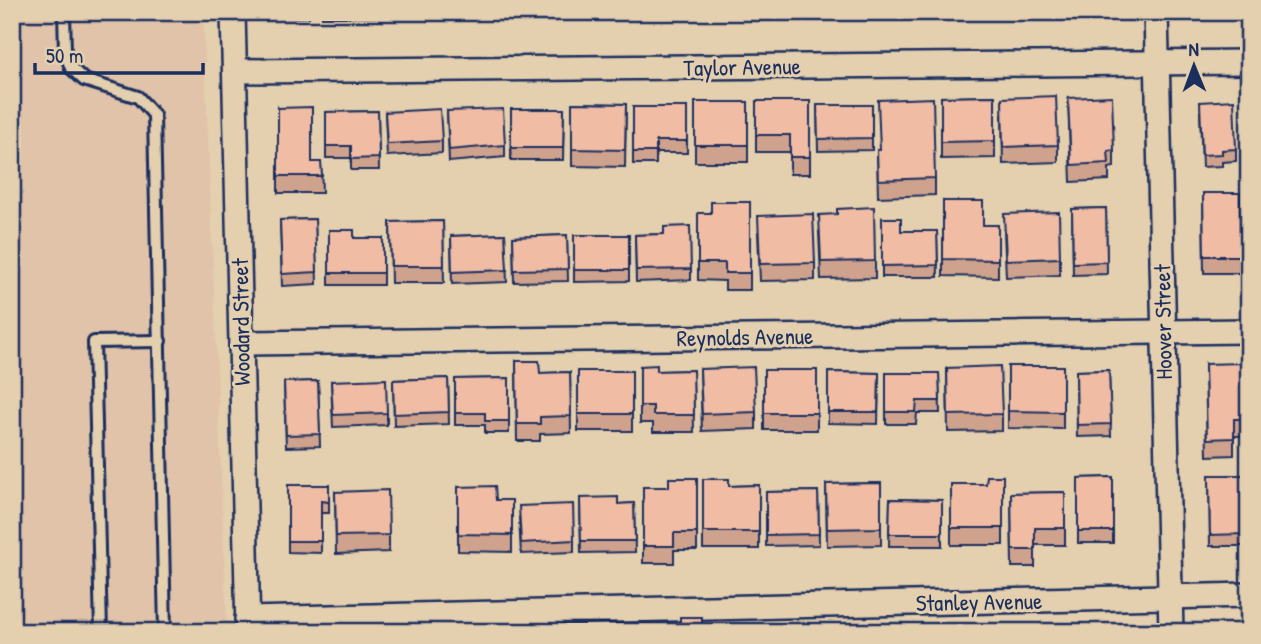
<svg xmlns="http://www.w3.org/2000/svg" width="1261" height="644" font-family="'Patrick Hand',sans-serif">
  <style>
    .built { fill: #e0c3a8 }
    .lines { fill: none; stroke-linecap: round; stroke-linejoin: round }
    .lane-casing { stroke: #1b2f5e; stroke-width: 16 }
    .street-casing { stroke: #1b2f5e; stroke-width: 28 }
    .lane { stroke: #e4cfae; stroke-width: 10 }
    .street { stroke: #e4cfae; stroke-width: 23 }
    .wall { fill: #cfa28d; stroke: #1b2f5e; stroke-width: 2 }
    .building { fill: #f1bca4; stroke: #1b2f5e; stroke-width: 2 }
    .labels { text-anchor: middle; stroke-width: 6; stroke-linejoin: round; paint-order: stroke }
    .street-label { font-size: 23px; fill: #1b2f5e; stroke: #e4cfae }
  </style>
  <rect width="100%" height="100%" fill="#e4cfae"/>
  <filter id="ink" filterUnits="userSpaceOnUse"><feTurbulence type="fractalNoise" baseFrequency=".0143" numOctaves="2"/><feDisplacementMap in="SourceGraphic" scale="14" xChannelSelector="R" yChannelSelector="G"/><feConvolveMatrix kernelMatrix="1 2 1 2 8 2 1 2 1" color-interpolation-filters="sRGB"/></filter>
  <g filter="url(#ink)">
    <path class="built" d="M12 12H203L227 632H12Z"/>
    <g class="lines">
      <defs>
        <g id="lane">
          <path d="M64 12 65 52 71 68 84 80 138 97 154 115 165 632"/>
          <path d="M101 632 94 342 160 341"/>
        </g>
        <g id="street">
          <path d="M233 12 248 632"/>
          <path d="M1156 12 1171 632"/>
          <path d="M235 71 1249 62"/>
          <path d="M241 343 1249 331"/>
          <path d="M247 619 1249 595"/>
        </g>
      </defs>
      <use href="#lane" class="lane-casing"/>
      <use href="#street" class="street-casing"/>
      <use href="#lane" class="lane"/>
      <use href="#street" class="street"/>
    </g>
    <g class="wall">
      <path d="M275 12H309V17L275 18Z"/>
      <rect x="322" y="12" width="55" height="5"/>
      <rect x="384" y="12" width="54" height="5"/>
      <path d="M446 12H500V14L446 16Z"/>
      <path d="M508 12H562V13L508 15Z"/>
      <rect x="569" y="12" width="53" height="1"/>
      <rect x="631" y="12" width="53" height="2"/>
      <rect x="1066" y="12" width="34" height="6"/>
      <path d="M995 96V158L941 159V97Z"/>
      <path d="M1068 98 1114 150V167L1109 168V180L1071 182Z"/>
      <path d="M756 101H810V174H790V152H756Z"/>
      <rect x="695" y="102" width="53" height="60"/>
      <path d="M572 103 626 104 625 167 572 166Z"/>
      <path d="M817 105H872V150L818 151Z"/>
      <path d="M633 107H687V153H656V164H633Z"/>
      <path d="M278 108 312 162H321L322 193H278Z"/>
      <path d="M511 109H564L563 160H511Z"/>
      <path d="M378 111 379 170H351V158H326V112Z"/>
      <path d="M447 111 505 145V157L449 162Z"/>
      <path d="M385 112 442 141V153L387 156Z"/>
      <path d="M1200 113 1236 149V161L1222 162V166L1202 167Z"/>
      <path d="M1002 115 1058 145V162L1003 164Z"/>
      <path d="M877 150 935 178V195L878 197Z"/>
      <path d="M1203 193H1240V273H1204Z"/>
      <path d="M943 201 983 225H998V277L943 276Z"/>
      <path d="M750 202V290H725V281L698 280V213H711Z"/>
      <path d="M1106 208 1107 274 1073 275 1072 209Z"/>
      <path d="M882 218 901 231H937L938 277H882Z"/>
      <path d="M315 219 317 284 282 286 280 220Z"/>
      <path d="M443 221 444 283H391L390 222Z"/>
      <path d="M329 230 354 238H383V285H329Z"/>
      <path d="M1004 231 1060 258V275L1006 277Z"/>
      <path d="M819 232 875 261V278L821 279Z"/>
      <path d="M758 233 815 263V280L760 281Z"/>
      <path d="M505 234 507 282 452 284 451 236Z"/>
      <path d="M664 234 691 269V280L636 282 635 235Z"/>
      <path d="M567 235 568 281 514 282 513 237Z"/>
      <path d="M574 235H629V281L574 282Z"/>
      <path d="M516 361 540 373 570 372 571 433 540 434V441H517Z"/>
      <path d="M1205 364 1244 419V436H1234V455L1207 456Z"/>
      <path d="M640 366 657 371 693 370 694 432H653V423H640Z"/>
      <path d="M1008 366H1063V429L1008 428Z"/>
      <path d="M947 368 1002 414V431L948 432Z"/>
      <path d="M700 369 756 412V429L702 431Z"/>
      <rect x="764" y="370" width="53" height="60"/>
      <path d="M1109 370 1111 436 1077 437 1076 371Z"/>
      <rect x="578" y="371" width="54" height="60"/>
      <path d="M828 372 879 373 878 424 828 423Z"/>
      <path d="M886 373H939L940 413H917L916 424H886Z"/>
      <path d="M448 378 449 424 394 426 393 380Z"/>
      <path d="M509 378V433H485V425H455V379Z"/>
      <path d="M318 381 320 446 286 447 284 382Z"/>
      <path d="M331 381 387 413V425L333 427Z"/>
      <path d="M1209 475H1244V546H1210Z"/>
      <path d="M1003 476V545H951V484H986Z"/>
      <path d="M1113 477V543H1078V478Z"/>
      <path d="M697 478V550H674V563H643V487H669Z"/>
      <path d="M703 479 729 486 759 485V549H703Z"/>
      <path d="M881 483V545L827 546 826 484Z"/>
      <path d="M288 485H329V513H321V553L288 552Z"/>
      <path d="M458 487 496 500H512V552L458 551Z"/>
      <path d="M818 491 819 545 766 546V492Z"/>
      <path d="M335 492 389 535V552L336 554Z"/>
      <path d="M1065 492V545H1035V567H1012L1011 493Z"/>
      <path d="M580 498 618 504 634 503 635 552 581 553Z"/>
      <path d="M890 499 942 500V546H889Z"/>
      <path d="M519 518 574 540V552L521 554Z"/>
    </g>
    <g class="building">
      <path d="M995 96V141L941 142V97Z"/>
      <path d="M1056 96 1058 145 1003 147 1002 98Z"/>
      <path d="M1112 96 1114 150 1108 151 1109 163 1071 165 1068 98Z"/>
      <path d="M1247 96H1249V130H1248Z"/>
      <path d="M933 98 935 178 878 180 877 150H880L878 100Z"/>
      <path d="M1234 100 1236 149 1222 150V154L1202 155 1200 102Z"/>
      <path d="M756 101H810V157H790V135H756Z"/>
      <rect x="695" y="102" width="53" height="43"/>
      <path d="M572 103 626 104 625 150 572 149Z"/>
      <path d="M817 105H872V138L818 139Z"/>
      <path d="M312 107V162H321L322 176H278V108Z"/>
      <path d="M633 107H687V141H656V152H633Z"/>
      <path d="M440 109 442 141 387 144 385 112Z"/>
      <path d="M503 109 505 145 449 150 447 111Z"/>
      <path d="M511 109H564L563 148H511Z"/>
      <path d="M378 111 379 158 351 159V146H326V112Z"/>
      <path d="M1203 193H1240V256H1204Z"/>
      <path d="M943 201H983V225H998V260L943 259Z"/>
      <path d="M711 202H750V273H725V263H698V213H711Z"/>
      <path d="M874 207 875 261 821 262 819 215 837 214V209Z"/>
      <path d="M1106 208 1107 262 1073 263 1072 209Z"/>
      <path d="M1059 212 1060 258 1006 260 1004 214Z"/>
      <path d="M813 214 815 263 760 264 758 216Z"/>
      <path d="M882 218H901V231H937L938 265 882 266Z"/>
      <path d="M315 219 317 272 282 274 280 220Z"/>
      <path d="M443 221 444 266H391L390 222Z"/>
      <path d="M690 226 691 269 636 270 635 235 664 234V227Z"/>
      <path d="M329 230H354V238H383V273H329Z"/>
      <path d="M505 234 507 270 452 272 451 236Z"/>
      <path d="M567 235 568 269 514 270 513 237Z"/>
      <rect x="574" y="235" width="55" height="35"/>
      <path d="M516 361H539L540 373 570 372 571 416 540 417V424H517Z"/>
      <path d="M1242 363 1244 419H1234V438L1207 439 1205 364Z"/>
      <path d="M657 365V371L693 370 694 415H653V406H640V366Z"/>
      <path d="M1000 366 1002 414 948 415 947 368Z"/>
      <path d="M1008 366H1063V412L1008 411Z"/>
      <path d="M754 367 756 412 702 414 700 369Z"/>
      <rect x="764" y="370" width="53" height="43"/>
      <path d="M1109 370 1111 424 1077 425 1076 371Z"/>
      <rect x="578" y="371" width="54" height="43"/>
      <path d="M828 372 879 373 878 412H828Z"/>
      <path d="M886 373H939L940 401H917L916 412H886Z"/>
      <path d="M448 378 449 412 394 414 393 380Z"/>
      <path d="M509 378V421H485V413H455V379Z"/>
      <path d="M386 379 387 413 333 415 331 381Z"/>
      <path d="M318 381 320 434 286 435 284 382Z"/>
      <path d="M1209 475H1244V534L1210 535Z"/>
      <path d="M987 476H1003V528H951V484H986Z"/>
      <path d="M1113 477V531H1078V478Z"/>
      <path d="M669 478H697V533H674V546H643V487H669Z"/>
      <path d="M703 479H729V486L759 485V532H703Z"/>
      <path d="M881 483V528L827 529 826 484Z"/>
      <path d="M288 485H329V502L321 501V541H288Z"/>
      <path d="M495 486 496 500H512V535L458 534V487Z"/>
      <path d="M388 490 389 535 336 536 335 492Z"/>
      <path d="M818 491 819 534 766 535V492Z"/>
      <path d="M1065 492V528H1035V550H1012L1011 493Z"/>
      <path d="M618 497V504L634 503 635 541H581L580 498Z"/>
      <path d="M890 499 942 500V534H889Z"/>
      <path d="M573 504 574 540 521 543 519 506Z"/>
      <rect x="680" y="617" width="22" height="15"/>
      <rect x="497" y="626" width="20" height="6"/>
      <path d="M1069 631V632H1014Z"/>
    </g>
  </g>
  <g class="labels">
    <g class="street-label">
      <text transform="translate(742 67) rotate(-1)" y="8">Taylor Avenue</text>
      <text transform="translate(241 322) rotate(-91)" y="8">Woodard Street</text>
      <text transform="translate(1163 322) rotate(-91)" y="8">Hoover Street</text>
      <text transform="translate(745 337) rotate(-1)" y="8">Reynolds Avenue</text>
      <text transform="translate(979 602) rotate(-1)" y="8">Stanley Avenue</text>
    </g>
  </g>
  <rect width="1261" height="644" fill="none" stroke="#e4cfae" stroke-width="42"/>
  <rect x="21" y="21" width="1219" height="602" fill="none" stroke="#1b2f5e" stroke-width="2.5" filter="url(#ink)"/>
  <g transform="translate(1194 66) rotate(359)" stroke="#e4cfae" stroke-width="5" paint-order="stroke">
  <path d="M0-5L12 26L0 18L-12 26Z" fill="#1b2f5e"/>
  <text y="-10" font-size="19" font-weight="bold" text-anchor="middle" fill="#1b2f5e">N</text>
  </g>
  <path d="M35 63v10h168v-10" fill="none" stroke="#1b2f5e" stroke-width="3.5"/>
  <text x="46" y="63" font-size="21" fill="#1b2f5e" stroke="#e4cfae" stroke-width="5" paint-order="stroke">50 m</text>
</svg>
